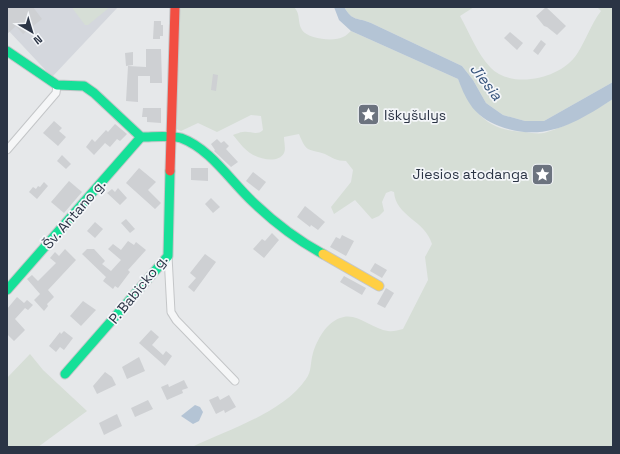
<svg xmlns="http://www.w3.org/2000/svg" width="620" height="454" font-family="'Space Grotesk',sans-serif">
  <style>
    .built { fill: #d4d7dd }
    .green { fill: #d6ded6 }
    .water { fill: #b4c4d5 }
    .building { fill: #ced0d3 }
    .lines { fill: none; stroke-linecap: round; stroke-linejoin: round }
    .street-casing { stroke: #c4c6c8; stroke-width: 9 }
    .fast-casing { stroke: #c4c6c8; stroke-width: 11 }
    .slow-casing { stroke: #c4c6c8; stroke-width: 11 }
    .jam-casing { stroke: #c4c6c8; stroke-width: 11 }
    .street { stroke: #f5f6f7; stroke-width: 7 }
    .fast { stroke: #16e098; stroke-width: 9 }
    .slow { stroke: #ffcf43; stroke-width: 9 }
    .jam { stroke: #f24e42; stroke-width: 9 }
    .labels { text-anchor: middle; stroke-width: 3.5; stroke-linejoin: round; paint-order: stroke }
    .poi-label { font-size: 14px; fill: #2b3445; stroke: #f4f6f9; text-anchor: start }
    .street-label { font-size: 14px; fill: #2b3445; stroke: #f4f6f9 }
    .water-label { font-size: 15px; font-style: italic; fill: #34527a; stroke: #f4f6f9 }
  </style>
  <rect width="100%" height="100%" fill="#e6e8ea"/>
  <path class="built" d="M7 7H118L52 77 7 29Z"/>
  <g class="green">
    <path d="M73 7H110L88 25H85L73 9Z"/>
    <path d="M181 7H294C301 14 297 22 302 30 308 39 334 42 343 37 346 36 348 33 351 31L458 79C472 112 487 131 525 132 531 133 538 134 544 133 569 126 591 112 613 99V447H192C228 430 284 412 306 379 312 371 310 363 313 353 317 340 326 323 340 318 356 311 372 329 388 331 393 332 398 330 403 329L428 280 425 257 432 244C425 220 396 217 394 192L391 191 386 193 382 202 384 211 379 216 372 219 355 200 334 214 331 207 351 182 353 170 346 161C336 161 333 158 325 154 308 148 307 154 299 134L284 137C284 142 286 149 284 153 278 164 259 159 250 153 244 149 238 141 233 135 236 134 240 132 243 132 251 131 257 136 263 130L261 116 251 115 217 132 198 123 181 131 174 128 178 17Z"/>
    <path d="M344 7H474L460 16C469 32 477 53 490 67 511 90 561 79 577 54 586 40 591 24 601 11L597 7H613V82L544 121H525L503 115 486 103 473 80 462 66 371 23C357 17 353 22 344 7Z"/>
    <path d="M30 354 43 370 87 411 38 447H7V378Z"/>
  </g>
  <g class="water">
    <path d="M334 7H344C353 22 357 17 371 23L462 66 473 80 486 103 503 115 525 121H544L613 82V99C576 123 544 143 499 126 488 122 476 114 470 104 465 97 461 87 458 79L351 31 339 20Z"/>
    <path d="M195 405 200 407 203 412 199 421 193 424 181 416Z"/>
  </g>
  <g class="building">
    <path d="M7 7H33L42 19 23 34 16 26 7 34Z"/>
    <path d="M546 7 566 26 557 35 547 27 544 26 536 16Z"/>
    <path d="M154 21H161V25H163V36H160V39H153Z"/>
    <path d="M510 32 523 43 517 50 504 38Z"/>
    <path d="M541 40 546 44 538 55 533 51Z"/>
    <path d="M146 49H161L162 83H150V76H138V102L126 101 128 66 146 67Z"/>
    <path d="M133 52V65L126 66 125 53Z"/>
    <path d="M213 74 218 75 216 91 211 90Z"/>
    <path d="M143 108H161V123L147 122V117H142Z"/>
    <path d="M54 121 62 128 59 131 66 137 58 146 43 133Z"/>
    <path d="M115 124 127 134 120 141 117 139 110 147 105 143 94 155 86 147 92 139 95 142 106 130 108 132Z"/>
    <path d="M217 139 221 143 224 141 229 146 226 149 238 162 231 167 214 151 215 150 211 144Z"/>
    <path d="M62 155 71 164 66 169 57 161Z"/>
    <path d="M139 168 156 182 148 190 161 203 155 209 126 183Z"/>
    <path d="M191 168H208V181L191 180Z"/>
    <path d="M253 172 266 182 259 191 246 181Z"/>
    <path d="M69 181 82 192 64 213 51 202Z"/>
    <path d="M44 182 48 186 37 199 29 192 33 187 36 189 38 186 40 187Z"/>
    <path d="M118 188 127 198 120 205 107 193 112 189 115 192Z"/>
    <path d="M211 198 220 207 213 213 205 204Z"/>
    <path d="M305 206 325 222 318 230 311 225 310 227 297 217Z"/>
    <path d="M126 219 135 229 130 233 121 223Z"/>
    <path d="M95 222 103 229 95 238 87 231Z"/>
    <path d="M272 233 279 240 264 258 253 249 262 239 265 241Z"/>
    <path d="M342 235 354 241 346 256 330 247 336 237 340 239Z"/>
    <path d="M128 241 134 245 136 242 146 250 128 270 130 272 118 288 115 286 113 289 103 281 106 277 82 254 87 249H94L105 261 102 264 111 271 121 260 108 249 113 244 121 250Z"/>
    <path d="M65 249 76 260 48 290 54 297 47 304 48 306 44 311 34 300 40 294 27 279 32 275 38 281 56 263 50 258 55 252 59 256Z"/>
    <path d="M205 254 216 262 194 292 188 287 196 278 190 273Z"/>
    <path d="M375 263 387 270 382 278 370 271Z"/>
    <path d="M344 276 366 288 362 295 340 282Z"/>
    <path d="M386 288 394 293 385 308 377 304Z"/>
    <path d="M17 297 24 303 27 300 33 305 28 310 25 308 15 319 25 330 14 341 7 334V309Z"/>
    <path d="M83 301 96 310 81 326 70 316Z"/>
    <path d="M151 330 159 337 152 345 163 355 166 351 172 356 165 366 139 343Z"/>
    <path d="M64 331 73 338 64 350 60 347 56 352 49 346 60 332 61 334Z"/>
    <path d="M139 357 145 371 127 379 122 367Z"/>
    <path d="M105 372 112 377 116 385 97 394 93 386Z"/>
    <path d="M184 380 188 388 182 390 183 393 167 400 161 387 168 384 169 387Z"/>
    <path d="M229 395 236 407 225 413 224 410 216 414 209 400 218 396 220 400Z"/>
    <path d="M148 400 153 409 135 417 131 408Z"/>
    <path d="M117 414 122 426 104 435 99 423Z"/>
  </g>
  <g class="lines">
    <defs>
      <g id="street">
        <path d="M7 150 56 93 57 85"/>
        <path d="M168 256 171 312 176 320 235 381"/>
      </g>
      <g id="fast">
        <path d="M7 51 57 85 84 86 94 93 141 137C153 137 170 135 181 138 211 149 231 182 254 203 274 222 299 241 323 254"/>
        <path d="M7 290 141 137"/>
        <path d="M65 374 168 256 170 171"/>
      </g>
      <path id="slow" d="M323 254 379 286"/>
      <path id="jam" d="M170 171 175 7"/>
    </defs>
    <use href="#street" class="street-casing"/>
    <use href="#fast" class="fast-casing"/>
    <use href="#slow" class="slow-casing"/>
    <use href="#jam" class="jam-casing"/>
    <use href="#street" class="street"/>
    <use href="#fast" class="fast"/>
    <use href="#slow" class="slow"/>
    <use href="#jam" class="jam"/>
  </g>
  <defs>
    <symbol id="sight-square" viewBox="-11 -11 22 22"><rect x="-9" y="-9" width="18" height="18" rx="4" fill="#6c737f" stroke="#f4f6f9"/><path d="M0-6L1.8-2.2L6-1.7L2.9 1.2L3.7 5.4L0 3.3L-3.7 5.4L-2.9 1.2L-6-1.7L-1.8-2.2Z" fill="#fff"/></symbol>
  </defs>
  <g fill-rule="evenodd">
    <use href="#sight-square" x="356" y="102" width="25" height="25"/>
    <use href="#sight-square" x="530" y="162" width="25" height="25"/>
  </g>
  <g class="labels">
    <g class="poi-label">
      <text x="384" y="120">Iškyšulys</text>
      <text x="528" y="179" text-anchor="end">Jiesios atodanga</text>
    </g>
    <g class="street-label">
      <text transform="translate(74 214) rotate(-49)" y="5">Šv. Antano g.</text>
      <text transform="translate(138 289) rotate(-51)" y="5">P. Babicko g.</text>
    </g>
    <g class="water-label">
      <text transform="translate(486 82) rotate(52)" y="5">Jiesia</text>
    </g>
  </g>
  <rect width="620" height="454" fill="none" stroke="#2b3445" stroke-width="16"/>
  <g transform="translate(32 32) rotate(142)" stroke="#f4f6f9" stroke-width="3" paint-order="stroke">
  <path d="M0-3L7 15L0 10L-7 15Z" fill="#2b3445"/>
  <text y="-6" font-size="11" font-weight="bold" text-anchor="middle" fill="#2b3445">N</text>
  </g>
</svg>
